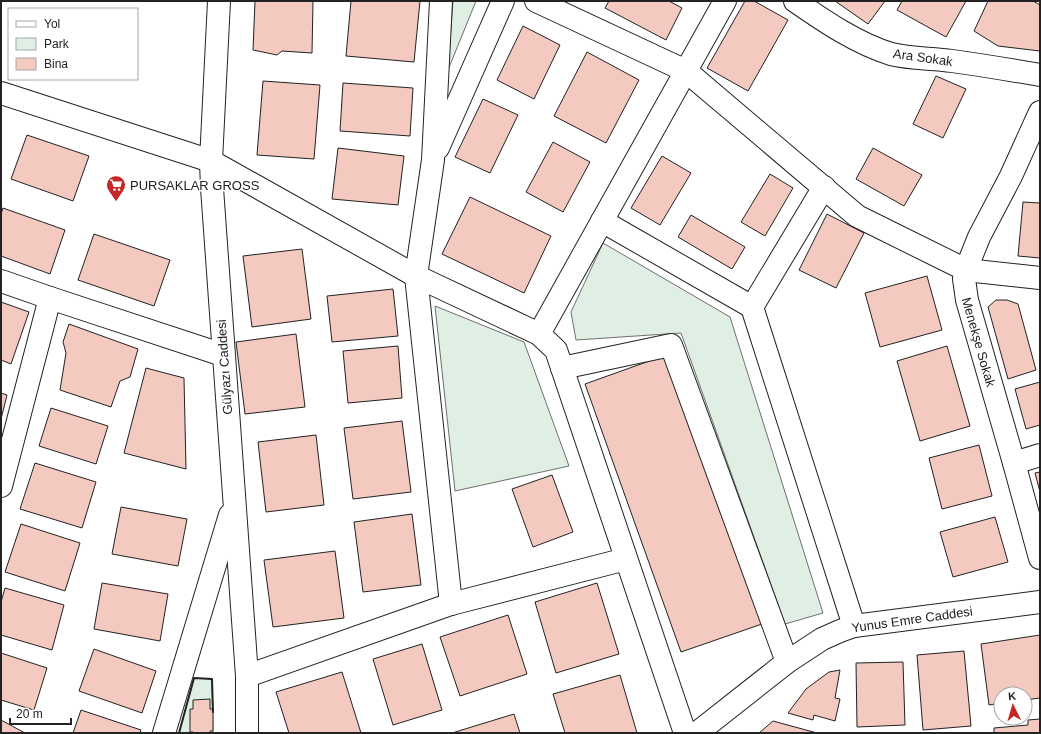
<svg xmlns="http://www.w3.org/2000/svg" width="1041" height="734" font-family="Helvetica,sans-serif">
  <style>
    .green { fill: #e0efe3; stroke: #6f6f6f }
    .building { fill: #f3c9c0; stroke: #222 }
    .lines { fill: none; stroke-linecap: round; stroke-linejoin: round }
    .minor-casing { stroke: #222; stroke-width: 24 }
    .major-casing { stroke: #222; stroke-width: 24 }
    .minor { stroke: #fff; stroke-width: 22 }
    .major { stroke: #fff; stroke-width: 22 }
    .wall { stroke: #222; stroke-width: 2 }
    .labels { text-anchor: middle; stroke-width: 3; stroke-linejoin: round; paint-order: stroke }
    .street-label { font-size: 13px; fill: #222; stroke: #fff }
    .poi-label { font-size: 13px; fill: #222; stroke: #fff; text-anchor: start }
  </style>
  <rect width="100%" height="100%" fill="#fff"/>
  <g class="green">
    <path d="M453 1H476L448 70Z"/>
    <path d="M603 243 730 317 823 613 785 624 681 333 576 340 571 312Z"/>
    <path d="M435 306 524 342 569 466 455 491Z"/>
    <path d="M194 678 212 679 213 733H179Z"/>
  </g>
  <g class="building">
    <path d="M255 1H313L312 53 282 51 277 55 253 50Z"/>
    <path d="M351 1H420L414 62 346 56Z"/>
    <path d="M609 1H669L682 8 666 40 605 8Z"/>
    <path d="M745 1H754L788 20 748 91 707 68Z"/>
    <path d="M835 1H885L868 24Z"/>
    <path d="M902 1H966L946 37 897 10Z"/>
    <path d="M988 1H1033L1040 5V51L998 46 974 31Z"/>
    <path d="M523 26 560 45 534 99 497 80Z"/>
    <path d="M587 52 639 80 606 143 554 116Z"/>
    <path d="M936 76 966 89 943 138 913 124Z"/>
    <path d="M263 81 320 85 314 159 257 155Z"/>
    <path d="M343 83 413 88 410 136 340 131Z"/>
    <path d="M483 99 518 115 490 173 455 157Z"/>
    <path d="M27 135 89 156 73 201 11 179Z"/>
    <path d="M553 142 590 162 563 212 526 192Z"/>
    <path d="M338 148 404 156 398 205 332 199Z"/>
    <path d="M873 148 922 175 904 206 856 179Z"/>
    <path d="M662 156 691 173 660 225 631 208Z"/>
    <path d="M770 174 793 188 765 236 741 222Z"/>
    <path d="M470 197 551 236 524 293 442 254Z"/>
    <path d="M1023 202 1040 203V258L1018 256Z"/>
    <path d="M3 208 65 230 50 274 1 256V214Z"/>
    <path d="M827 214 864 233 836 288 799 270Z"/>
    <path d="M691 215 745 247 732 269 678 237Z"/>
    <path d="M94 234 170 260 154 306 78 280Z"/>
    <path d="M302 249 311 319 252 327 243 256Z"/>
    <path d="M927 276 942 330 880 347 865 293Z"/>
    <path d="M393 289 398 336 332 342 327 296Z"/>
    <path d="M996 300H1007L1018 304 1036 370 1008 379 988 307Z"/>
    <path d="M1 302 29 312 11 364 1 360Z"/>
    <path d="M69 324 138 349 130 377 120 381 111 407 60 390 66 353 63 342Z"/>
    <path d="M296 334 305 407 245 414 236 342Z"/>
    <path d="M398 346 402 398 348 403 343 351Z"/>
    <path d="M947 346 970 426 920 441 897 361Z"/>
    <path d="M666 355 762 624 681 652 585 384Z"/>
    <path d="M146 368 184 378 186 469 124 453Z"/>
    <path d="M1040 382V425L1026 429 1015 389Z"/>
    <path d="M1 393 7 395 1 419Z"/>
    <path d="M51 408 108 426 96 464 39 446Z"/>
    <path d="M402 421 411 492 353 499 344 428Z"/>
    <path d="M316 435 324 505 266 512 258 442Z"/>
    <path d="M979 445 992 496 942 509 929 458Z"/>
    <path d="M35 463 96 482 82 528 20 509Z"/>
    <path d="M1040 472V492L1035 473Z"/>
    <path d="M552 475 573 532 533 547 512 489Z"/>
    <path d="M121 507 187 519 178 566 112 554Z"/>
    <path d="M412 514 421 585 363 592 354 522Z"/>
    <path d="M995 517 1008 562 953 577 940 532Z"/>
    <path d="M21 524 80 543 65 591 5 572Z"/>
    <path d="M335 551 344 618 273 627 264 560Z"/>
    <path d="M102 583 168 594 160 641 94 629Z"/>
    <path d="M597 583 619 654 556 673 535 602Z"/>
    <path d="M5 588 64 605 52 650 1 635V602Z"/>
    <path d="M508 615 527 674 460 696 440 637Z"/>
    <path d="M1040 635V698L1025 700V694H1001V703L989 705 981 644Z"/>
    <path d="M422 644 442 710 393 725 373 659Z"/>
    <path d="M94 649 156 671 142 713 79 691Z"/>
    <path d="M964 651 971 726 923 730 917 655Z"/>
    <path d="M1 653 47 668 34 710 1 700Z"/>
    <path d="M903 662 905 725 857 727 856 663Z"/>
    <path d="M840 670 835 698 840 699 835 721 814 715 813 720 788 713 806 689 829 672Z"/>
    <path d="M342 672 361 733H289L276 692Z"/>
    <path d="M620 675 637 733H565L553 694Z"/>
    <path d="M210 699V709H213V731H210V733H193V732H190V709H193V700Z"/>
    <path d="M81 710 141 730 140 733H73Z"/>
    <path d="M514 714 520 733H452Z"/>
    <path d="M1040 719V733H994V728L1028 725V720Z"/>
    <path d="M1 720 25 733H1Z"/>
    <path d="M773 721 817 733H759Z"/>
  </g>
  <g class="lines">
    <defs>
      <g id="minor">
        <path d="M219 1 211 161 212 188 247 676V733"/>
        <path d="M441 1 433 160 416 276 451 604"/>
        <path d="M536 1 686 71 857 216 966 270 1040 278"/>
        <path d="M795 1C824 21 856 43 891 54 911 59 932 58 952 61 981 65 1011 70 1040 75"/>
        <path d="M1 93 211 161 416 276 539 334 556 350 685 733"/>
        <path d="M1040 112 1011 176 979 237 971 257 966 270 964 279 967 300 1014 463 1040 558"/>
        <path d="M438 148 503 1"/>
        <path d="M602 221 752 307 854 626"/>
        <path d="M1 281 50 298 223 355"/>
        <path d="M752 307 824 187"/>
        <path d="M539 334 725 1"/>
        <path d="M562 368 671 345 787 662"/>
        <path d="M1014 463 1040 455"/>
        <path d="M1 486 50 298"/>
        <path d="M247 676 451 604 626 559"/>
        <path d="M164 733 230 515"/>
      </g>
      <path id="major" d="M697 733 787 662 822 639 840 631 854 626 1040 602"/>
    </defs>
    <use href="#minor" class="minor-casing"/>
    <use href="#major" class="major-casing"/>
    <use href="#minor" class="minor"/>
    <use href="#major" class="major"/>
    <path class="wall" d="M179 733 194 678 212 679 213 712"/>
  </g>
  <defs>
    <symbol id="supermarket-pin" viewBox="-11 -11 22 30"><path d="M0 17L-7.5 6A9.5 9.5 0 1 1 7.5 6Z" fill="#c62828" stroke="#fff"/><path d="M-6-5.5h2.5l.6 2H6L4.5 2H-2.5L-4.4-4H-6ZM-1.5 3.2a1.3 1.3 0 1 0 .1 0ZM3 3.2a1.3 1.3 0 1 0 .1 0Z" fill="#fff"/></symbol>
  </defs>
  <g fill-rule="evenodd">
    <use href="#supermarket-pin" x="105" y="174" width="22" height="30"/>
  </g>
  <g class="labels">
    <g class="street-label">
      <text transform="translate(923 57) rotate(8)" y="5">Ara Sokak</text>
      <text transform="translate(979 342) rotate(74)" y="5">Menekşe Sokak</text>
      <text transform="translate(224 367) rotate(-94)" y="5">Gülyazı Caddesi</text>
      <text transform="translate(912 619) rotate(-8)" y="5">Yunus Emre Caddesi</text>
    </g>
    <g class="poi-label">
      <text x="130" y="190">PURSAKLAR GROSS</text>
    </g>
  </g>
  <rect width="1041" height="734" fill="none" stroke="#222222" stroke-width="4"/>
  <rect x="8" y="8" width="130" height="72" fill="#ffffff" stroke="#a7a7a7"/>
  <rect x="16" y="21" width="20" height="6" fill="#ffffff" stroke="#a7a7a7"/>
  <text x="44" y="28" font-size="12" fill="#222222">Yol</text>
  <rect x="16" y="38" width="20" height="12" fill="#e0efe3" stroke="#a7a7a7"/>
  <text x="44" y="48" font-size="12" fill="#222222">Park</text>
  <rect x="16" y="58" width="20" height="12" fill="#f3c9c0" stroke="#a7a7a7"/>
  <text x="44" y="68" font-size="12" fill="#222222">Bina</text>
  <g transform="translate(1013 706) rotate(355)"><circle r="19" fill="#ffffff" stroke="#a7a7a7"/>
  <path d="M0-3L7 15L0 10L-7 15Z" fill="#c62828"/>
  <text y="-6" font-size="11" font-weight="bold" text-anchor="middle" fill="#222222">K</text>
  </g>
  <path d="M10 718v6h61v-6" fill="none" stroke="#222222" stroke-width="2"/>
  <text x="16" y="718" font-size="12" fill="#222222" stroke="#ffffff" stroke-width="3" paint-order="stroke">20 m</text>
</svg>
